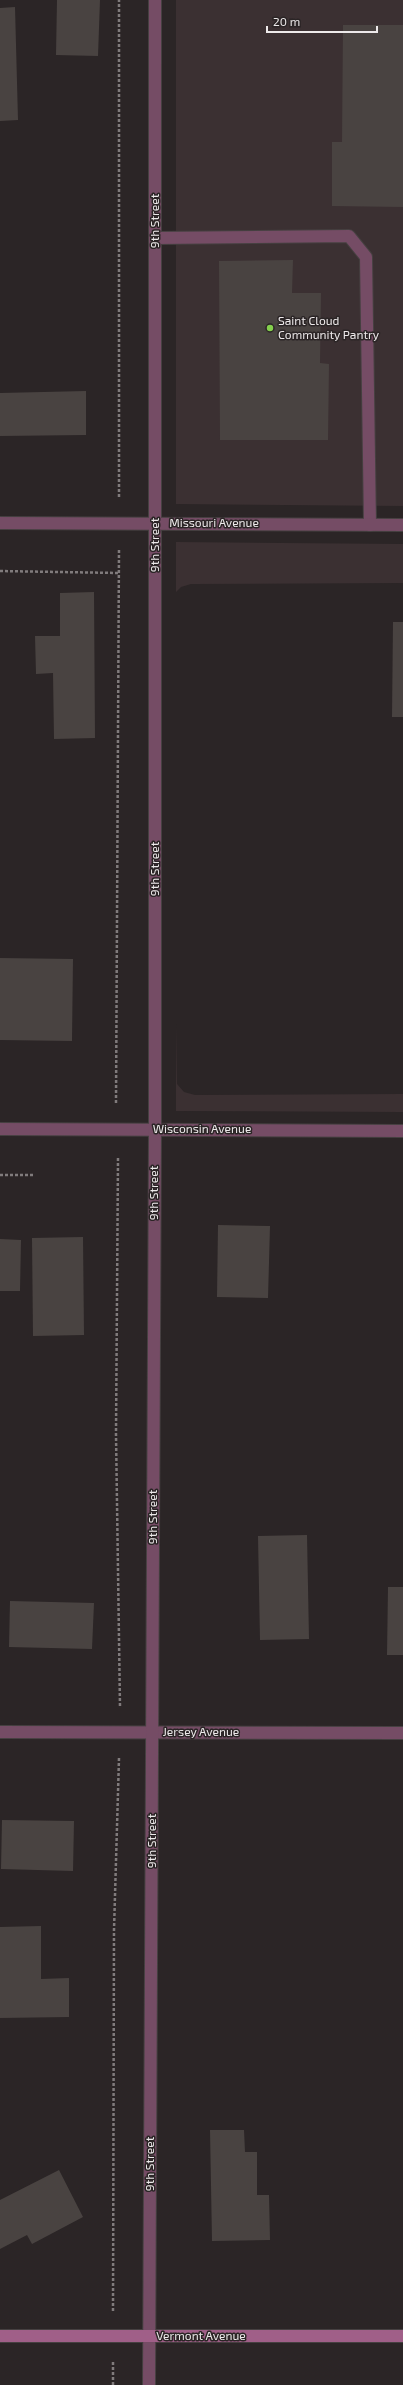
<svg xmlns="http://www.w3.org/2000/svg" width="403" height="2385" font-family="'Exo 2',sans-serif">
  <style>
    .built { fill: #3b3032 }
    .building { fill: #494341 }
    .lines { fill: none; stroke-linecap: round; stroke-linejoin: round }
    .lane-casing { stroke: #464041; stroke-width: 14 }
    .street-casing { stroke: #464041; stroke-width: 14 }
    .secondary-casing { stroke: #464041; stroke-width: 14 }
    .path { stroke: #807b7c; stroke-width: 2.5; stroke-dasharray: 3 2; stroke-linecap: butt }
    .lane { stroke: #754c65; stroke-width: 12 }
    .street { stroke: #754c65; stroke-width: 12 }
    .secondary { stroke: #a05f88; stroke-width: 12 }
    .poi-dot { fill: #84cf4d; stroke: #2b2526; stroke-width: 1.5 }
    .labels { text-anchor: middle; stroke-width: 3; stroke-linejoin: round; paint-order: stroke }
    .street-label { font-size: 12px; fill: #ede9ea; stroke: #2b2526 }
    .poi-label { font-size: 12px; fill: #ede9ea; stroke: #2b2526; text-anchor: start }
  </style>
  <rect width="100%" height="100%" fill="#2b2526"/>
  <g class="built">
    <path d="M176 0H403V506L176 504Z"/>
    <path d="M176 542 403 544V583L191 584 181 587 176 592Z"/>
    <path d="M176 1024 177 1084 184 1092 195 1095 403 1094V1112L176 1111Z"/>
  </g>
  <g class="building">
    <path d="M57 0H100L98 56 56 55Z"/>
    <path d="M15 7 18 120 0 121V8Z"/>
    <path d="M343 25H403V207L332 206V142H342Z"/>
    <path d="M293 260 292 293H321L320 363 329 364 328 440H220L219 261Z"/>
    <path d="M86 391V435L0 436V393Z"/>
    <path d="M94 592 95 738 54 739 53 673 36 674 35 636H60V593Z"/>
    <path d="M393 622H403V717H392Z"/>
    <path d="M0 958 73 959 72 1041 0 1040Z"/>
    <path d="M218 1225 270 1226 268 1298 217 1297Z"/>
    <path d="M83 1237 84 1335 33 1336 32 1238Z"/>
    <path d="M0 1239 21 1240 20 1291H0Z"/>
    <path d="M307 1535 309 1639 260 1640 258 1536Z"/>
    <path d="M388 1587H403V1655H387Z"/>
    <path d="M10 1601 94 1603 92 1649 9 1647Z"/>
    <path d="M2 1820 74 1821 73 1871 1 1869Z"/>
    <path d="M41 1926V1979L69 1978V2017L0 2018V1927Z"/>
    <path d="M210 2130H244L245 2152H257V2195H269L270 2240 212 2241Z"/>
    <path d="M59 2170 83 2217 32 2244 27 2235 0 2249V2200Z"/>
  </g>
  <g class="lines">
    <defs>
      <path id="lane" d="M155 238 349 236 366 257 370 525"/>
      <g id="street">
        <path d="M0 523 403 525"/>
        <path d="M0 1129 403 1131"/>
        <path d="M0 1732 403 1733"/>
        <path d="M149 2385 155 1129V0"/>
      </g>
      <path id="secondary" d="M0 2336H403"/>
    </defs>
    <use href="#lane" class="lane-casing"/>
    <use href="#street" class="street-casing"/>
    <use href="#secondary" class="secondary-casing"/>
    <g class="path">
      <path d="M119 497V0"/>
      <path d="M0 571 118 573"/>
      <path d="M116 1103 119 548"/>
      <path d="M118 1158 116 1434 120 1707"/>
      <path d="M0 1175H33"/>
      <path d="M113 2311 114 1930 119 1758"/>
      <path d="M113 2385V2362"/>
    </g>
    <use href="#lane" class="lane"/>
    <use href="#street" class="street"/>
    <use href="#secondary" class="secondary"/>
  </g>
  <circle class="poi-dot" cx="270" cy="328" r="4"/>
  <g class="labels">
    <g class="street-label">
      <text transform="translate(155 221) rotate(-90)" y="4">9th Street</text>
      <text x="214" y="527">Missouri Avenue</text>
      <text transform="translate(155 545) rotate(-90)" y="4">9th Street</text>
      <text transform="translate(155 869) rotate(-90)" y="4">9th Street</text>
      <text x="202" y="1133">Wisconsin Avenue</text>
      <text transform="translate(154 1193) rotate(-90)" y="4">9th Street</text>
      <text transform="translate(153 1517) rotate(-90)" y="4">9th Street</text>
      <text x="201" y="1736">Jersey Avenue</text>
      <text transform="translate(152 1841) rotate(-90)" y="4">9th Street</text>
      <text transform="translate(150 2164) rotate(-90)" y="4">9th Street</text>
      <text x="201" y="2340">Vermont Avenue</text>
    </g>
    <g class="poi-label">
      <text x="278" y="325">Saint Cloud<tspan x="278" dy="14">Community Pantry</tspan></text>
    </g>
  </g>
  <path d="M267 26v6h110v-6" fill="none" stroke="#ede9ea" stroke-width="2"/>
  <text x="273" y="26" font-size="12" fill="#ede9ea" stroke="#2b2526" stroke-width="3" paint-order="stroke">20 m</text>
</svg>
